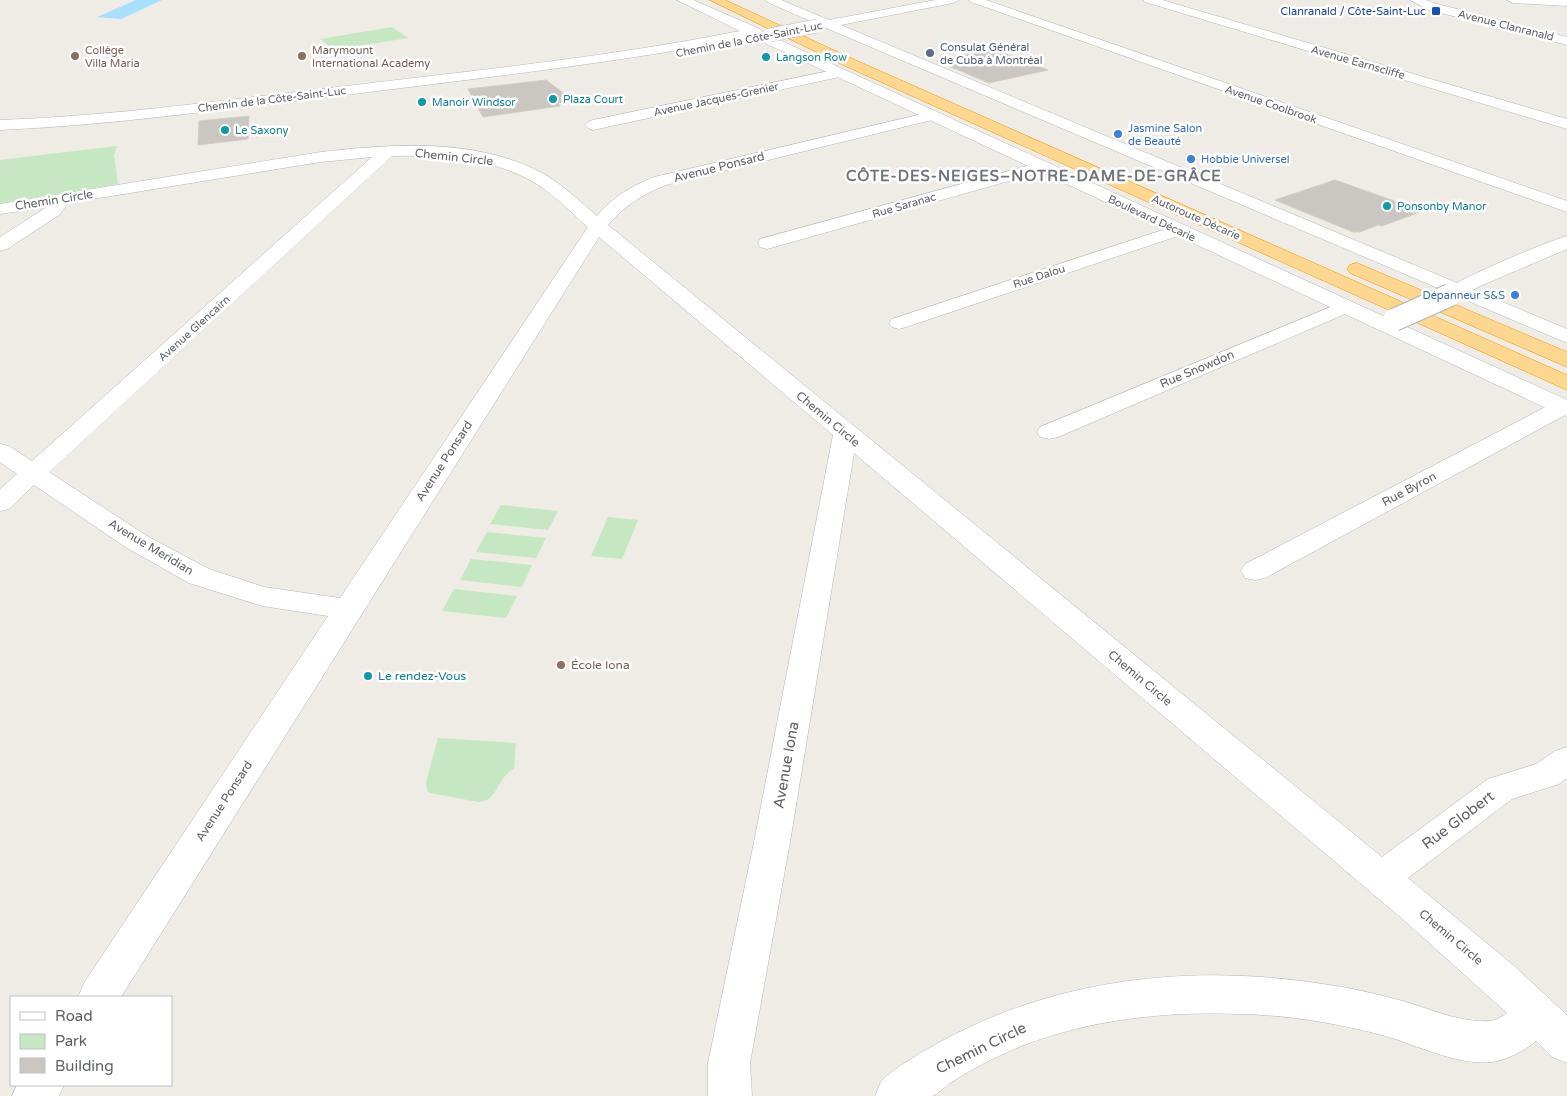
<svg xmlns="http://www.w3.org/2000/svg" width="1567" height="1096" font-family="'Varela Round',sans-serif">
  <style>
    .green { fill: #c5e7c2 }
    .water { fill: #a6e0ff }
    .building { fill: #cac7c2; stroke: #d4cdc3 }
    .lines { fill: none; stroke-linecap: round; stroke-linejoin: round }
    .street-casing { stroke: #b3b6ba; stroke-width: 1 }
    .secondary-casing { stroke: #b4b8bd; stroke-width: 1 }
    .highway-casing { stroke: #f39201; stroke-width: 1 }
    .street { fill: #fff; fill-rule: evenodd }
    .secondary { fill: #fff; fill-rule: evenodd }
    .highway { fill: #fcd78f; fill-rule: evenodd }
    .street-bridge-casing { stroke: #b3b6ba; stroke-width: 24; stroke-linecap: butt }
    .secondary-bridge-casing { stroke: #b4b8bd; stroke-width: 14; stroke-linecap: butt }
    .street-bridge { stroke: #fff; stroke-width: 22 }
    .secondary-bridge { stroke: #fff; stroke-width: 13 }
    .transit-dot { fill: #1a4fb4; stroke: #fff; stroke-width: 2 }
    .service-dot { fill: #5c6f8a; stroke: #fff; stroke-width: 2 }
    .education-dot { fill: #8d6e63; stroke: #fff; stroke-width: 2 }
    .culture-dot { fill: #0f9aa8; stroke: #fff; stroke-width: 2 }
    .shop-dot { fill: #3f7fe0; stroke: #fff; stroke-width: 2 }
    .labels { text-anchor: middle; stroke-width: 5; stroke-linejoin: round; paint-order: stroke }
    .far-transit-label { font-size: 11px; fill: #164399; stroke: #fff; text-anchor: end }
    .far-street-label { font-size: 11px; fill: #5d6166; stroke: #fff }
    .far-service-label { font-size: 11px; fill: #4e5e75; stroke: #fff; text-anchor: start }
    .far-education-label { font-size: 11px; fill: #785e54; stroke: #fff; text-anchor: start }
    .far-culture-label { font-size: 11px; fill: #0d838f; stroke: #fff; text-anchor: start }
    .far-shop-label { font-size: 11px; fill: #366cbe; stroke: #fff; text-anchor: start }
    .street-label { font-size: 12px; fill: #5d6166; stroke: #fff }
    .education-label { font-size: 12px; fill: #785e54; stroke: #fff; text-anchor: start }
    .culture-label { font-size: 12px; fill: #0d838f; stroke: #fff; text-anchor: start }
    .far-district-label { font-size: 15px; font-weight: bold; letter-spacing: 1px; fill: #6e7478; stroke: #fff }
    .near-street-label { font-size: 15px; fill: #5d6166; stroke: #fff }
  </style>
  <rect width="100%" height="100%" fill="#efece5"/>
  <g class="green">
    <path d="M392 27 408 38 334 50 320 39Z"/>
    <path d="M117 146 114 155 118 184 0 203V160Z"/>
    <path d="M501 505 558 511 548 530 490 524Z"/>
    <path d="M608 517 638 520 622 559 591 556Z"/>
    <path d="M487 532 546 538 536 558 476 552Z"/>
    <path d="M471 559 532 565 522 587 460 580Z"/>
    <path d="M454 589 517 596 506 618 442 611Z"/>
    <path d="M438 738 516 743 514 769C498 775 498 802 478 802L430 793 427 791 426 782Z"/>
  </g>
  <path class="water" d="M136 0H162L121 19 97 17Z"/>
  <g class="building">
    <path d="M993 49 1048 70 989 83 937 61Z"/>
    <path d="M546 80 573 100 558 103 560 106 483 117 468 89Z"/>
    <path d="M249 116 248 139 198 145 199 121Z"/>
    <path d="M1335 180 1411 207H1408L1420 212 1382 226 1378 225 1360 232H1353L1275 200Z"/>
  </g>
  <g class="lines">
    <defs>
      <g id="street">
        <path d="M969 0H986L1567 201V212L971 2Z"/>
        <path d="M1143 0H1162L1567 119V129L1145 2Z"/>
        <path d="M1410 0H1426L1437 4 1567 37V45L1429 10Z"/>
        <path d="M839 69 846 73 844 76 593 130 588 128 585 125 588 122 593 120Z"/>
        <path d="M931 112 936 113 938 116 936 119 666 185C643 194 624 206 608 225L1382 857 1488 779 1536 764 1555 751 1567 747V778L1559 784 1512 799 1408 878 1513 965 1567 1015V1063L1552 1057 1536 1041C1524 1051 1507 1060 1492 1062 1457 1066 1415 1044 1382 1035 1336 1023 1288 1015 1240 1014 1168 1011 1092 1019 1024 1045 999 1055 973 1068 950 1083 945 1087 938 1094 932 1096 921 1096 889 1096 875 1096 877 1092 879 1086 881 1082 887 1072 928 1049 940 1042 1059 977 1196 963 1329 985 1352 988 1376 994 1399 1000 1428 1008 1459 1023 1490 1021 1497 1020 1501 1017 1507 1013L1406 922 854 453 790 842 750 1063 752 1096H708V1063L754 842 833 435 599 237 121 997H78L84 983 328 616 262 606 189 583 127 548 34 485 9 509 0 511V489L17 474 0 462V444L9 446 32 461 372 157 321 162 68 203 59 215 7 249 0 251V237L47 207 0 214V204L321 152C391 144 471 138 536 170 558 180 578 200 597 216 612 197 632 186 654 177ZM392 156C436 155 484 157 524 177 548 188 568 210 588 227L340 598 264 587 209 569 147 536 49 472Z"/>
        <path d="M1042 162 1048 164 1050 167 1048 170 774 247 767 249 760 247 758 243 760 239Z"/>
        <path d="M1178 225 1184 226 1187 230 1184 234 906 327 899 329 892 327 889 323 892 319Z"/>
        <path d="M1567 236V249L1480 286 1457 299 1450 301 1443 299 1440 295C1449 282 1548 241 1567 236Z"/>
        <path d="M1345 301 1352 303 1355 307 1352 311 1058 437 1049 439 1040 437 1037 432 1040 427Z"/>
        <path d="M1563 400 1567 401V414L1265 578 1255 580 1245 578 1241 571 1245 564 1555 402Z"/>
        <path d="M17 1085H64L59 1096H12Z"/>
      </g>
      <g id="secondary">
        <path d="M677 0H693L760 29 762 32 1567 400V416L1559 414 752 37C617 63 481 78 345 95 230 108 116 125 0 130V120C116 116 231 99 347 86 478 70 610 57 740 31Z"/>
        <path d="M765 0H781L829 20 935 0H959L953 3 841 25 1567 329V343L826 28H818L817 24 767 2Z"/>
        <path d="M1507 0H1567V6L1513 3Z"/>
      </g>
      <g id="highway">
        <path d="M710 0H725L853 59 1567 375V390L843 65Z"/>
        <path d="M1357 263 1567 352V367L1350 273 1347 269 1350 265Z"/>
      </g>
    </defs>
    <use href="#street" class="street-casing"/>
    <use href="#secondary" class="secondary-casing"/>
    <use href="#highway" class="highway-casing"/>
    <use href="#street" class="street"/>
    <use href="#secondary" class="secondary"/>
    <use href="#highway" class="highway"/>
    <defs>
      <path id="street-bridge" d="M1394 320 1450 295"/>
      <path id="secondary-bridge" d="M770 35 817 26"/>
    </defs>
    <use href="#street-bridge" class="street-bridge-casing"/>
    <use href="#secondary-bridge" class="secondary-bridge-casing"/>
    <use href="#street-bridge" class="street-bridge"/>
    <use href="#secondary-bridge" class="secondary-bridge"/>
  </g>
  <rect class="transit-dot" x="1431" y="6" width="10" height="10" rx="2.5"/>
  <circle class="service-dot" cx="930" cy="53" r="5"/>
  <g class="education-dot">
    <circle cx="75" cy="56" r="5"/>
    <circle cx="302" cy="56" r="5"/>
    <circle cx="561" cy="665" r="5"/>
  </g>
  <g class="culture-dot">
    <circle cx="766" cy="57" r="5"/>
    <circle cx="553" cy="99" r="5"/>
    <circle cx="422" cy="102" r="5"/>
    <circle cx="225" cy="130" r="5"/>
    <circle cx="1387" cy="206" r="5"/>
    <circle cx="368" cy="676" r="5"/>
  </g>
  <g class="shop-dot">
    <circle cx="1118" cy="134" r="5"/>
    <circle cx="1191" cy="159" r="5"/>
    <circle cx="1515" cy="295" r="5"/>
  </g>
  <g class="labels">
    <g class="far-transit-label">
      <text x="1426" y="15">Clanranald / Côte-Saint-Luc</text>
    </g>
    <g class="far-street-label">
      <text transform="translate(1506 25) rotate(14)" y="4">Avenue Clanranald</text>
      <text transform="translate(749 39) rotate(-11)" y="4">Chemin de la Côte-Saint-Luc</text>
      <text transform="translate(1358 62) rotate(16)" y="4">Avenue Earnscliffe</text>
      <text transform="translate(272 99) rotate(-7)" y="4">Chemin de la Côte-Saint-Luc</text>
      <text transform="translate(716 99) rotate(-12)" y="4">Avenue Jacques-Grenier</text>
      <text transform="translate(1271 104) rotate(19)" y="4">Avenue Coolbrook</text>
      <text transform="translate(904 205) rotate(-16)" y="4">Rue Saranac</text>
      <text transform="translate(1196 217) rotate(24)" y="4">Autoroute Décarie</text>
      <text transform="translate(1152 218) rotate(25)" y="4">Boulevard Décarie</text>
      <text transform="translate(1039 276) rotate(-18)" y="4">Rue Dalou</text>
      <text transform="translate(194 328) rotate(-42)" y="4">Avenue Glencairn</text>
    </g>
    <g class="far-service-label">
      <text x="940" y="51">Consulat Général<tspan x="940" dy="13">de Cuba à Montréal</tspan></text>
    </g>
    <g class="far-education-label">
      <text x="85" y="54">Collège<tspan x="85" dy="13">Villa Maria</tspan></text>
      <text x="312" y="54">Marymount<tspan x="312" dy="13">International Academy</tspan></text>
    </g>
    <g class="far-culture-label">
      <text x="776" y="61">Langson Row</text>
      <text x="563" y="103">Plaza Court</text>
      <text x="432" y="106">Manoir Windsor</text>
      <text x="235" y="134">Le Saxony</text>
      <text x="1397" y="210">Ponsonby Manor</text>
    </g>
    <g class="far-shop-label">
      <text x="1128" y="132">Jasmine Salon<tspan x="1128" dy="13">de Beauté</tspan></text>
      <text x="1201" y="163">Hobbie Universel</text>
      <text x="1505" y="299" text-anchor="end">Dépanneur S&amp;S</text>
    </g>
    <g class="street-label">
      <text transform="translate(454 157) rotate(6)" y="4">Chemin Circle</text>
      <text transform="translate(719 167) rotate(-14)" y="4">Avenue Ponsard</text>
      <text transform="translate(54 200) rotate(-9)" y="4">Chemin Circle</text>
      <text transform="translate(1197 369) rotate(-23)" y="4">Rue Snowdon</text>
      <text transform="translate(828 419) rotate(40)" y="4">Chemin Circle</text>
      <text transform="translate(444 461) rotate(-57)" y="4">Avenue Ponsard</text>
      <text transform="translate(1409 489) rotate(-28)" y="4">Rue Byron</text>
      <text transform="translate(151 547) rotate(31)" y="4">Avenue Meridian</text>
      <text transform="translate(1140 678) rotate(40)" y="4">Chemin Circle</text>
      <text transform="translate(224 801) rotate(-57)" y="4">Avenue Ponsard</text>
      <text transform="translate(1451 937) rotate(40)" y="4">Chemin Circle</text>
    </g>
    <g class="education-label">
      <text x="571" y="669">École Iona</text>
    </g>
    <g class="culture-label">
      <text x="378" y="680">Le rendez-Vous</text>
    </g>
    <g class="far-district-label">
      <text x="1034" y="181">CÔTE-DES-NEIGES–NOTRE-DAME-DE-GRÂCE</text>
    </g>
    <g class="near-street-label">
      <text transform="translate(786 765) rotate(-80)" y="5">Avenue Iona</text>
      <text transform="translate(1458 820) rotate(-37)" y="5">Rue Globert</text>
      <text transform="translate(981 1048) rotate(-26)" y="5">Chemin Circle</text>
    </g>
  </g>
  <rect x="10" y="996" width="162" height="90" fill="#ffffff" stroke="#bec0c2"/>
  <rect x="20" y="1012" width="25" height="8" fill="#ffffff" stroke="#bec0c2"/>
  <text x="55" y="1021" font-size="15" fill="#5d6166">Road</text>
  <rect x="20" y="1034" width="25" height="15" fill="#c5e7c2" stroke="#bec0c2"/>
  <text x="55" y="1046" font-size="15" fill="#5d6166">Park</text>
  <rect x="20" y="1058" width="25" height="15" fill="#cac7c2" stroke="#bec0c2"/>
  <text x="55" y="1071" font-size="15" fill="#5d6166">Building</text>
</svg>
